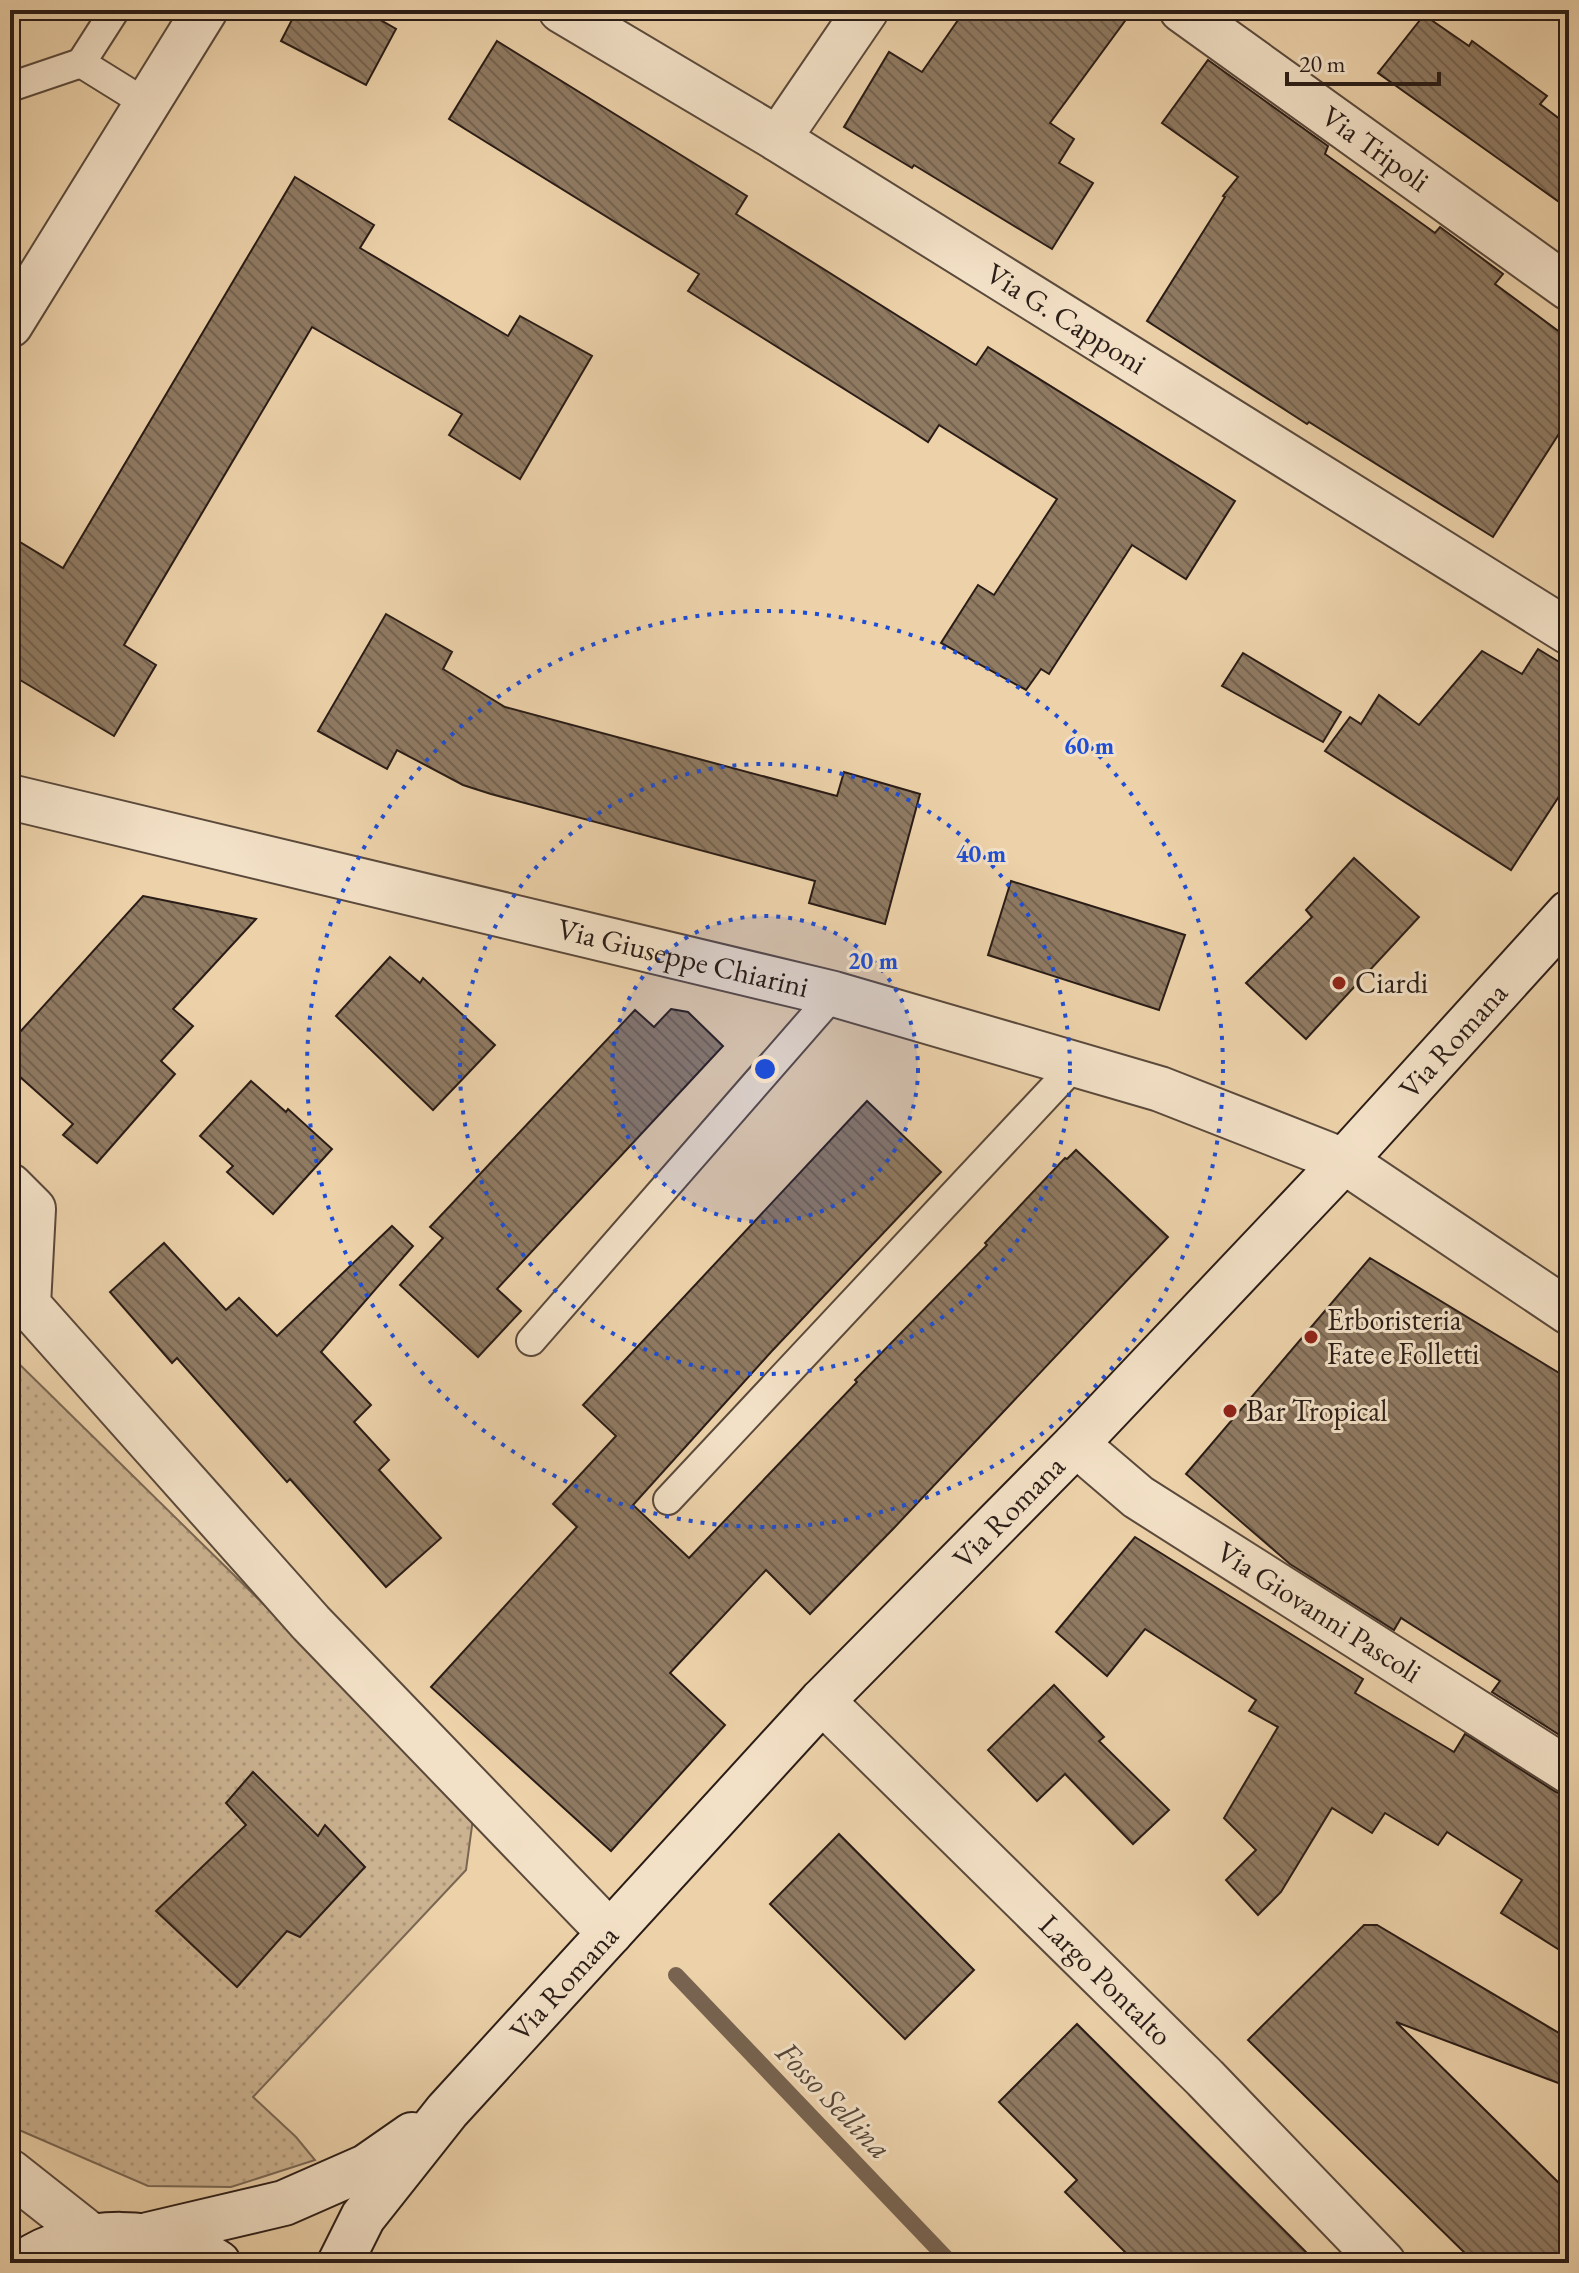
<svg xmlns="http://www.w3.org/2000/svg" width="1579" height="2273" font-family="'EB Garamond',serif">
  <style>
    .grass { fill: url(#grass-dots); stroke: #7a6753; stroke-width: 2 }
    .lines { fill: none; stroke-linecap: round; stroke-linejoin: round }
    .stream { stroke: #776350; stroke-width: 16 }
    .building { fill: url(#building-back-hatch); stroke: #2a1c16; stroke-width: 2 }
    .service-casing { stroke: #5a493b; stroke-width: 32 }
    .minor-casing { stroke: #5a493b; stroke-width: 48 }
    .tertiary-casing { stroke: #5a493b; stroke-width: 48 }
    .secondary-casing { stroke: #2a1c16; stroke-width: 48 }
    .service { stroke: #f3e1c7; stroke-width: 28 }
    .minor { stroke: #f3e1c7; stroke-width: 44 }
    .tertiary { stroke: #f3e1c7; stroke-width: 44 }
    .secondary { stroke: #f3e1c7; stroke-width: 44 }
    .ring { fill: none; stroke: #1d4ed8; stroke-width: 4; stroke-dasharray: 4 8 }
    .poi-dot { fill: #8f2418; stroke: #f3e1c7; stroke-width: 3 }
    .labels { text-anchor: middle; stroke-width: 6; stroke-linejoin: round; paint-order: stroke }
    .street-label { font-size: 30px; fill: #2a1c16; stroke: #f3e1c7 }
    .poi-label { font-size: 30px; fill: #2a1c16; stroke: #f3e1c7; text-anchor: start }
    .water-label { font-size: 32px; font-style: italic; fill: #574638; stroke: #f3e1c7 }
    .centre { fill: #1d4ed8; stroke: #f3e1c7; stroke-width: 4 }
    .ring-label { font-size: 24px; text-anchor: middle; font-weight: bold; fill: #1d4ed8; stroke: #f3e1c7; stroke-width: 6; stroke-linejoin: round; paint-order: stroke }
  </style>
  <defs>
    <pattern id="grass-dots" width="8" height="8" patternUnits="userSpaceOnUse" patternTransform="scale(2)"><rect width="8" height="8" fill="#cbb290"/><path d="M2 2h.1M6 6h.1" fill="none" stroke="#ae987b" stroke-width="1.8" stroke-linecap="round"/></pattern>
    <pattern id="building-back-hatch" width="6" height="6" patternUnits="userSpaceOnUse" patternTransform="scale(2)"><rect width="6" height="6" fill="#8f7a62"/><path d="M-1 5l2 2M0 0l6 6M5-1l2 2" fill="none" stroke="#756350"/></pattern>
  </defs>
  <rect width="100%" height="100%" fill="#ecd1a9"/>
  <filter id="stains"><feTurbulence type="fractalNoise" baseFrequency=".0025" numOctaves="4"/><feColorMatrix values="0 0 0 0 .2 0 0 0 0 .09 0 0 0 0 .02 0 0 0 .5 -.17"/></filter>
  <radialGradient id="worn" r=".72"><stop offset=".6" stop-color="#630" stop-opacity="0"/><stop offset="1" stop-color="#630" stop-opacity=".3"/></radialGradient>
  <path class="grass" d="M10 1355 474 1811 466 1870 253 2097 296 2137 315 2160 231 2187 148 2186 10 2126Z"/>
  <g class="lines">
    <path class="stream" d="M676 1975 951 2263"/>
  </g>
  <g class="building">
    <path d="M297 10H363L396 29 366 85 281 41Z"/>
    <path d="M965 10H1133L1050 123 1074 139 1059 163 1093 183 1052 249 914 165 912 168 844 127 889 52 922 72Z"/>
    <path d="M1424 15 1469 46 1472 41 1547 96 1540 104 1569 126V209L1378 73Z"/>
    <path d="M497 41 747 196 736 214 976 365 988 347 1235 501 1186 579 1132 545 1049 674 1041 669 1026 690 941 643 978 585 994 595 1057 499 939 425 928 442 908 429 688 291 699 274 449 119Z"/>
    <path d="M1208 60 1328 146 1325 154 1435 233 1440 227 1503 274 1495 284 1569 339V418L1493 537 1309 422 1307 424 1147 321 1225 197 1223 196 1238 177 1162 123Z"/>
    <path d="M295 177 374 225 360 248 508 336 520 316 592 356 520 479 449 435 462 414 312 327 124 645 156 665 114 736 10 674V536L63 568Z"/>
    <path d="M386 614 452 652 443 669 505 707 837 796 844 772 920 794 885 924 809 903 815 881 491 794 463 785 397 750 387 769 318 731Z"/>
    <path d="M1538 649 1569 668V781L1511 870 1325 751 1350 717 1361 724 1379 695 1419 725 1482 651 1522 674Z"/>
    <path d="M1243 653 1341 712 1323 742 1222 686Z"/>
    <path d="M1354 858 1419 917 1306 1039 1246 983 1312 917 1306 910Z"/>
    <path d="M1011 881 1185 935 1159 1010 988 955Z"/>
    <path d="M143 896 256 919 173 1009 193 1026 161 1061 175 1074 97 1163 63 1135 73 1124 10 1068V1043Z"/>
    <path d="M390 957 420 983 423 978 495 1045 433 1110 336 1016Z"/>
    <path d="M671 1009 688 1012 723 1046 497 1289 521 1311 478 1357 400 1285 443 1238 430 1227 635 1010 654 1027Z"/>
    <path d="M251 1081 286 1112 288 1109 332 1149 273 1214 227 1172 233 1166 200 1136Z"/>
    <path d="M867 1101 941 1172 771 1352 633 1505 689 1558 857 1382 855 1380 987 1245 985 1243 1065 1158 1067 1159 1076 1150 1168 1237 893 1529 810 1614 766 1570 670 1673 725 1725 611 1851 431 1687 577 1527 553 1504 616 1436 583 1405Z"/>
    <path d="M392 1226 413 1246 321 1352 371 1405 354 1422 389 1460 379 1470 441 1538 386 1587 290 1479 287 1482 177 1358 172 1363 110 1292 164 1243 226 1310 239 1298 277 1336Z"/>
    <path d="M1370 1258 1569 1379V1741L1492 1692 1500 1681 1401 1618 1394 1630 1290 1564 1186 1474Z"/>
    <path d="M1135 1537 1363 1679 1355 1693 1454 1752 1465 1734 1556 1792 1569 1796V1956L1501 1913 1522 1880 1447 1832 1438 1845 1385 1813 1372 1833 1332 1808 1281 1892 1258 1915 1226 1880 1256 1850 1224 1818 1278 1727 1249 1711 1256 1700 1145 1629 1107 1676 1056 1632Z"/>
    <path d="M1054 1685 1104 1737 1099 1741 1169 1810 1133 1844 1065 1774 1037 1801 988 1750Z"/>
    <path d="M253 1772 318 1836 325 1825 365 1867 300 1937 287 1931 237 1987 156 1911 246 1825 226 1803Z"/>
    <path d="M839 1834 974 1970 905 2039 770 1904Z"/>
    <path d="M1364 1925H1377L1569 2039V2087L1396 2022 1569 2193V2263H1475L1248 2040Z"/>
    <path d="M1077 2024 1317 2263H1136L1065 2192 1077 2180 999 2102Z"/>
  </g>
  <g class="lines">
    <defs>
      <g id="service">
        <path d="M115 10 81 63 147 104"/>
        <path d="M10 87 81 63"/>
        <path d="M531 1341 834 994"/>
        <path d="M668 1500 1077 1063"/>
      </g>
      <g id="minor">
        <path id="s1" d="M561 10 778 139 1569 632"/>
        <path id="s2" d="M1182 10 1569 288"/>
        <path d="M778 139 866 10"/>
        <path d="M10 325 205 10"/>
        <path d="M1344 1161 1569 1312"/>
        <path d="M10 1186 33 1209 28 1305 311 1623 610 1933"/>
        <path id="s3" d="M1076 1444 1138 1497 1569 1771"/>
        <path id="s4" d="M822 1701 1205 2078 1383 2263"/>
      </g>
      <g id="tertiary">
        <path id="s5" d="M10 797 834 994 1160 1089 1344 1161"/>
        <path d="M10 2172 91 2236"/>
      </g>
      <g id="secondary">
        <path d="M148 2235 284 2203 366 2167 412 2135"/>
        <path d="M23 2263C76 2225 166 2226 218 2263"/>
        <path id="s6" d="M340 2263 363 2217 447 2111 822 1701 1076 1444 1344 1161 1569 913"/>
      </g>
    </defs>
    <use href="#service" class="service-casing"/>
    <use href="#minor" class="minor-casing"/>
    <use href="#tertiary" class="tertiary-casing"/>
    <use href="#secondary" class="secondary-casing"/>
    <use href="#service" class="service"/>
    <use href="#minor" class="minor"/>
    <use href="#tertiary" class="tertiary"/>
    <use href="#secondary" class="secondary"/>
  </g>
  <circle cx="765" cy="1069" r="153" fill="#1d4ed8" fill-opacity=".12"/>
  <g class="ring">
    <circle cx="765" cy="1069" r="153"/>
    <circle cx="765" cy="1069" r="305"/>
    <circle cx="765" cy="1069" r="458"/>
  </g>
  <g class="poi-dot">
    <circle cx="1339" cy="983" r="8"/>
    <circle cx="1311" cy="1337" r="8"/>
    <circle cx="1230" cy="1411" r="8"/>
  </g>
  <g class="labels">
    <g class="street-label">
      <text dy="10" stroke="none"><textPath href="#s2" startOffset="238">Via Tripoli</textPath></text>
      <text dy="10" stroke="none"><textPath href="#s1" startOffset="592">Via G. Capponi</textPath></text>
      <text dy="10" stroke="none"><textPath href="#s5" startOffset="692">Via Giuseppe Chiarini</textPath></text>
      <text dy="10" stroke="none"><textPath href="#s6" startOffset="1656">Via Romana</textPath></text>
      <text dy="10" stroke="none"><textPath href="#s6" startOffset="1008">Via Romana</textPath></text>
      <text dy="10" stroke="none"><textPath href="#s3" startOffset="296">Via Giovanni Pascoli</textPath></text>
      <text dy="10" stroke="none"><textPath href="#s4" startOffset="398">Largo Pontalto</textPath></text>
      <text dy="10" stroke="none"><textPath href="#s6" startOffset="360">Via Romana</textPath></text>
    </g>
    <g class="poi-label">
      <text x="1355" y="993">Ciardi</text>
      <text x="1327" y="1330">Erboristeria<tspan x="1327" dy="34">Fate e Folletti</tspan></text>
      <text x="1246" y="1421">Bar Tropical</text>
    </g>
    <g class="water-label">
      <text transform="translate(834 2100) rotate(46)" y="11">Fosso Sellina</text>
    </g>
  </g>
  <circle cx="765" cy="1069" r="12" class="centre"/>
  <g class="ring-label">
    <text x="1089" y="754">60 m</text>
    <text x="981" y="862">40 m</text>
    <text x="873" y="969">20 m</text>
  </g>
  <rect width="1579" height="2273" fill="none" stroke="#ecd1a9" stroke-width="40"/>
  <rect x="12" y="12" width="1555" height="2249" fill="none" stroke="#2a1c16" stroke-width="4"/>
  <rect x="20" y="20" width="1539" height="2233" fill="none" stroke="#2a1c16" stroke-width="2"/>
  <path d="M1287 72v12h152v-12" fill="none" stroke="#2a1c16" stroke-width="4"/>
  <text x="1299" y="72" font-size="24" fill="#2a1c16" stroke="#f3e1c7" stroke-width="6" paint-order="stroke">20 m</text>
  <rect width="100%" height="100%" filter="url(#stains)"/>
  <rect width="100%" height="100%" fill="url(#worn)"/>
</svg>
